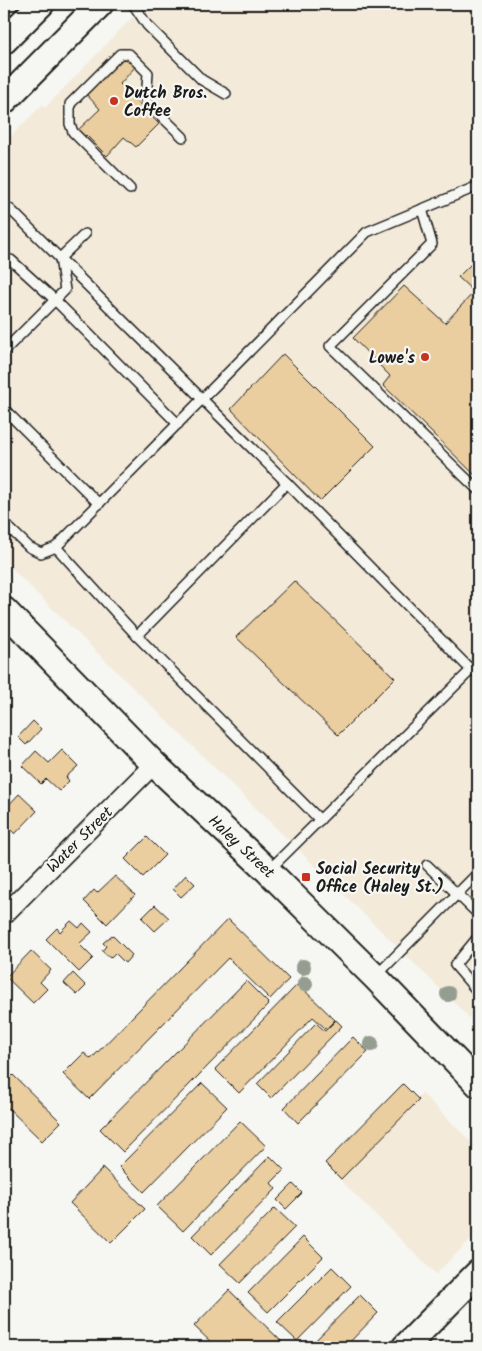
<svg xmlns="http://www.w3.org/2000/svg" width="482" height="1351" font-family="Kalam,sans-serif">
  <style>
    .built { fill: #f3ead9 }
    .building { fill: #ebce9f; stroke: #1c1c1c }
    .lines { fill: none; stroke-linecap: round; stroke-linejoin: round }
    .lane-casing { stroke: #1c1c1c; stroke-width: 12 }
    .street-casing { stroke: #1c1c1c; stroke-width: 21 }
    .secondary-casing { stroke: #1c1c1c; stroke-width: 29 }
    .lane { stroke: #f6f6f2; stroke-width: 9 }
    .street { stroke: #f6f6f2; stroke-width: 18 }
    .secondary { stroke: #f6f6f2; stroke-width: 25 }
    .tree { fill: #959d91 }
    .poi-dot { fill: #c8321e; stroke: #f6f6f2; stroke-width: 2 }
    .labels { text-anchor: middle; stroke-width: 4.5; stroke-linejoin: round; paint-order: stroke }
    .poi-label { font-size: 16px; font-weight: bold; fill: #1c1c1c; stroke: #f6f6f2; text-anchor: start }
    .street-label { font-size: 16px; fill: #1c1c1c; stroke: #f6f6f2 }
  </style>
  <rect width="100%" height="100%" fill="#f6f6f2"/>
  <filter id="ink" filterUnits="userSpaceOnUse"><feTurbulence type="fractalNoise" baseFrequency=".02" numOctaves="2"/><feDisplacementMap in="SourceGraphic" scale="10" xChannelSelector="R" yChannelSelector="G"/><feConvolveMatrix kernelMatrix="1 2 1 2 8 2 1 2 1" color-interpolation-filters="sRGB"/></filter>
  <g filter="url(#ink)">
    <g class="built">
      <path d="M145 4H478V1026L4 561V143L42 105 45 108Z"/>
      <path d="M422 1093 478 1149V1232L436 1274 337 1177Z"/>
    </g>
    <g class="building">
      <path d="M117 58 135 61V67L120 84 159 124 136 147 124 137 107 156 86 135 82 139 76 132 100 109 85 93Z"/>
      <path d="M478 257V478L383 385 390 376 353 338 404 286 445 323 474 292 458 277Z"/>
      <path d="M283 354 375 446 320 501 231 409Z"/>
      <path d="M294 581 395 678 338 735 236 637Z"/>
      <path d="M33 721 41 729 26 745 18 737Z"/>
      <path d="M62 750 78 766 66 777 69 781 59 791 46 779 41 784 22 766 36 751 49 763Z"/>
      <path d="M19 794 37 811 15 834 4 823V810Z"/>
      <path d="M147 837 165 855 143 877 125 859Z"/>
      <path d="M186 875 195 884 181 897 173 889Z"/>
      <path d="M115 876 135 895 107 924 84 901 94 890 97 893Z"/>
      <path d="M155 905 169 918 155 931 142 918Z"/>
      <path d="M228 919 289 979 270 999 228 958 89 1099 63 1074 84 1053 91 1059Z"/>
      <path d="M71 921 79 928 83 923 92 932 79 944 93 958 79 972 46 939 57 928 60 932Z"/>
      <path d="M112 935 132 955 125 963 115 953 110 958 102 951 106 946 103 943Z"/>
      <path d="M31 951 51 970 40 982 47 989 33 1003 6 977Z"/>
      <path d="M73 973 86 986 77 995 64 983Z"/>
      <path d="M246 981 269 1004 123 1152 100 1129Z"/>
      <path d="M298 984 335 1020 326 1029 313 1017 239 1093 215 1069Z"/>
      <path d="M336 1020 342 1026 271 1098 257 1084 316 1023 325 1031Z"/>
      <path d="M353 1037 368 1052 298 1123 284 1108Z"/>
      <path d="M13 1075 61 1122 42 1141 4 1104V1084Z"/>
      <path d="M202 1083 227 1107 144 1192 119 1167Z"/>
      <path d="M403 1084 419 1100 341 1179 325 1163Z"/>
      <path d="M240 1121 266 1146 183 1231 157 1206Z"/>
      <path d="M270 1156 284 1170 271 1183 276 1189 211 1255 192 1236Z"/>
      <path d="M103 1168 145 1209 111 1243 70 1203Z"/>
      <path d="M293 1184 302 1193 286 1209 277 1200Z"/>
      <path d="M275 1208 295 1227 240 1283 220 1264Z"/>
      <path d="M303 1237 323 1257 268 1312 248 1293Z"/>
      <path d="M332 1267 351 1286 297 1341 277 1322Z"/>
      <path d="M229 1290 287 1347H216L194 1326Z"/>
      <path d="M360 1295 378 1313 345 1347H309Z"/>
    </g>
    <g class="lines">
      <defs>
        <g id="lane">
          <path d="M133 4 147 25 202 80 226 94"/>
          <path d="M130 189 73 132 70 124V104L120 54H129L148 73 146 101 183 137"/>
          <path d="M4 205 11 210 287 483 471 670"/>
          <path d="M422 209 432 244 330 346 478 490"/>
          <path d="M4 260H11L55 300 178 424"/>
          <path d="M4 351 65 290 60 258 85 234"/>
          <path d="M4 409 99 504"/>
          <path d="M287 483 137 636 320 820"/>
          <path d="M4 523 29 547 41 553 56 547"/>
          <path d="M137 636 56 547 367 232 478 186"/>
          <path d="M427 865 478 914"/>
          <path d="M269 870 478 663"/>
          <path d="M478 937 455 965 478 992"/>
          <path d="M376 976 478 873"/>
        </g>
        <path id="street" d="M4 915 154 764"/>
        <g id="secondary">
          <path d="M4 41 41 4"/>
          <path d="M4 101 100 4"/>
          <path d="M4 610 154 764 268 871 375 977 478 1084"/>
          <path d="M405 1347 478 1273"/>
        </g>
      </defs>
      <use href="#lane" class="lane-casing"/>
      <use href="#street" class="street-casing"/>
      <use href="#secondary" class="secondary-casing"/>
      <use href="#lane" class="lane"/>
      <use href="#street" class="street"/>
      <use href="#secondary" class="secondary"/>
    </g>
    <g class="tree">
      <circle cx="303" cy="967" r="8"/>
      <circle cx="305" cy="984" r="8"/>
      <circle cx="448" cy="994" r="8"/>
      <circle cx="371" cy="1044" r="8"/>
    </g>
  </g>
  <g class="poi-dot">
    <circle cx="114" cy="101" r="5"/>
    <circle cx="425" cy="357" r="5"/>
    <rect x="301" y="872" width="10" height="10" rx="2.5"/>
  </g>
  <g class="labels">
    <g class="poi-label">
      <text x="124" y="98">Dutch Bros.<tspan x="124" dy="18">Coffee</tspan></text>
      <text x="415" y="363" text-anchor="end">Lowe's</text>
      <text x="316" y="874">Social Security<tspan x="316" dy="18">Office (Haley St.)</tspan></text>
    </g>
    <g class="street-label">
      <text transform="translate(79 839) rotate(-45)" y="6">Water Street</text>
      <text transform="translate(242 846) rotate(43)" y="6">Haley Street</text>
    </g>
  </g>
  <rect width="482" height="1351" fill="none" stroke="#f6f6f2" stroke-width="20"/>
  <rect x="10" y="10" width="462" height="1331" fill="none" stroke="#1c1c1c" stroke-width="2" filter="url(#ink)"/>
</svg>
